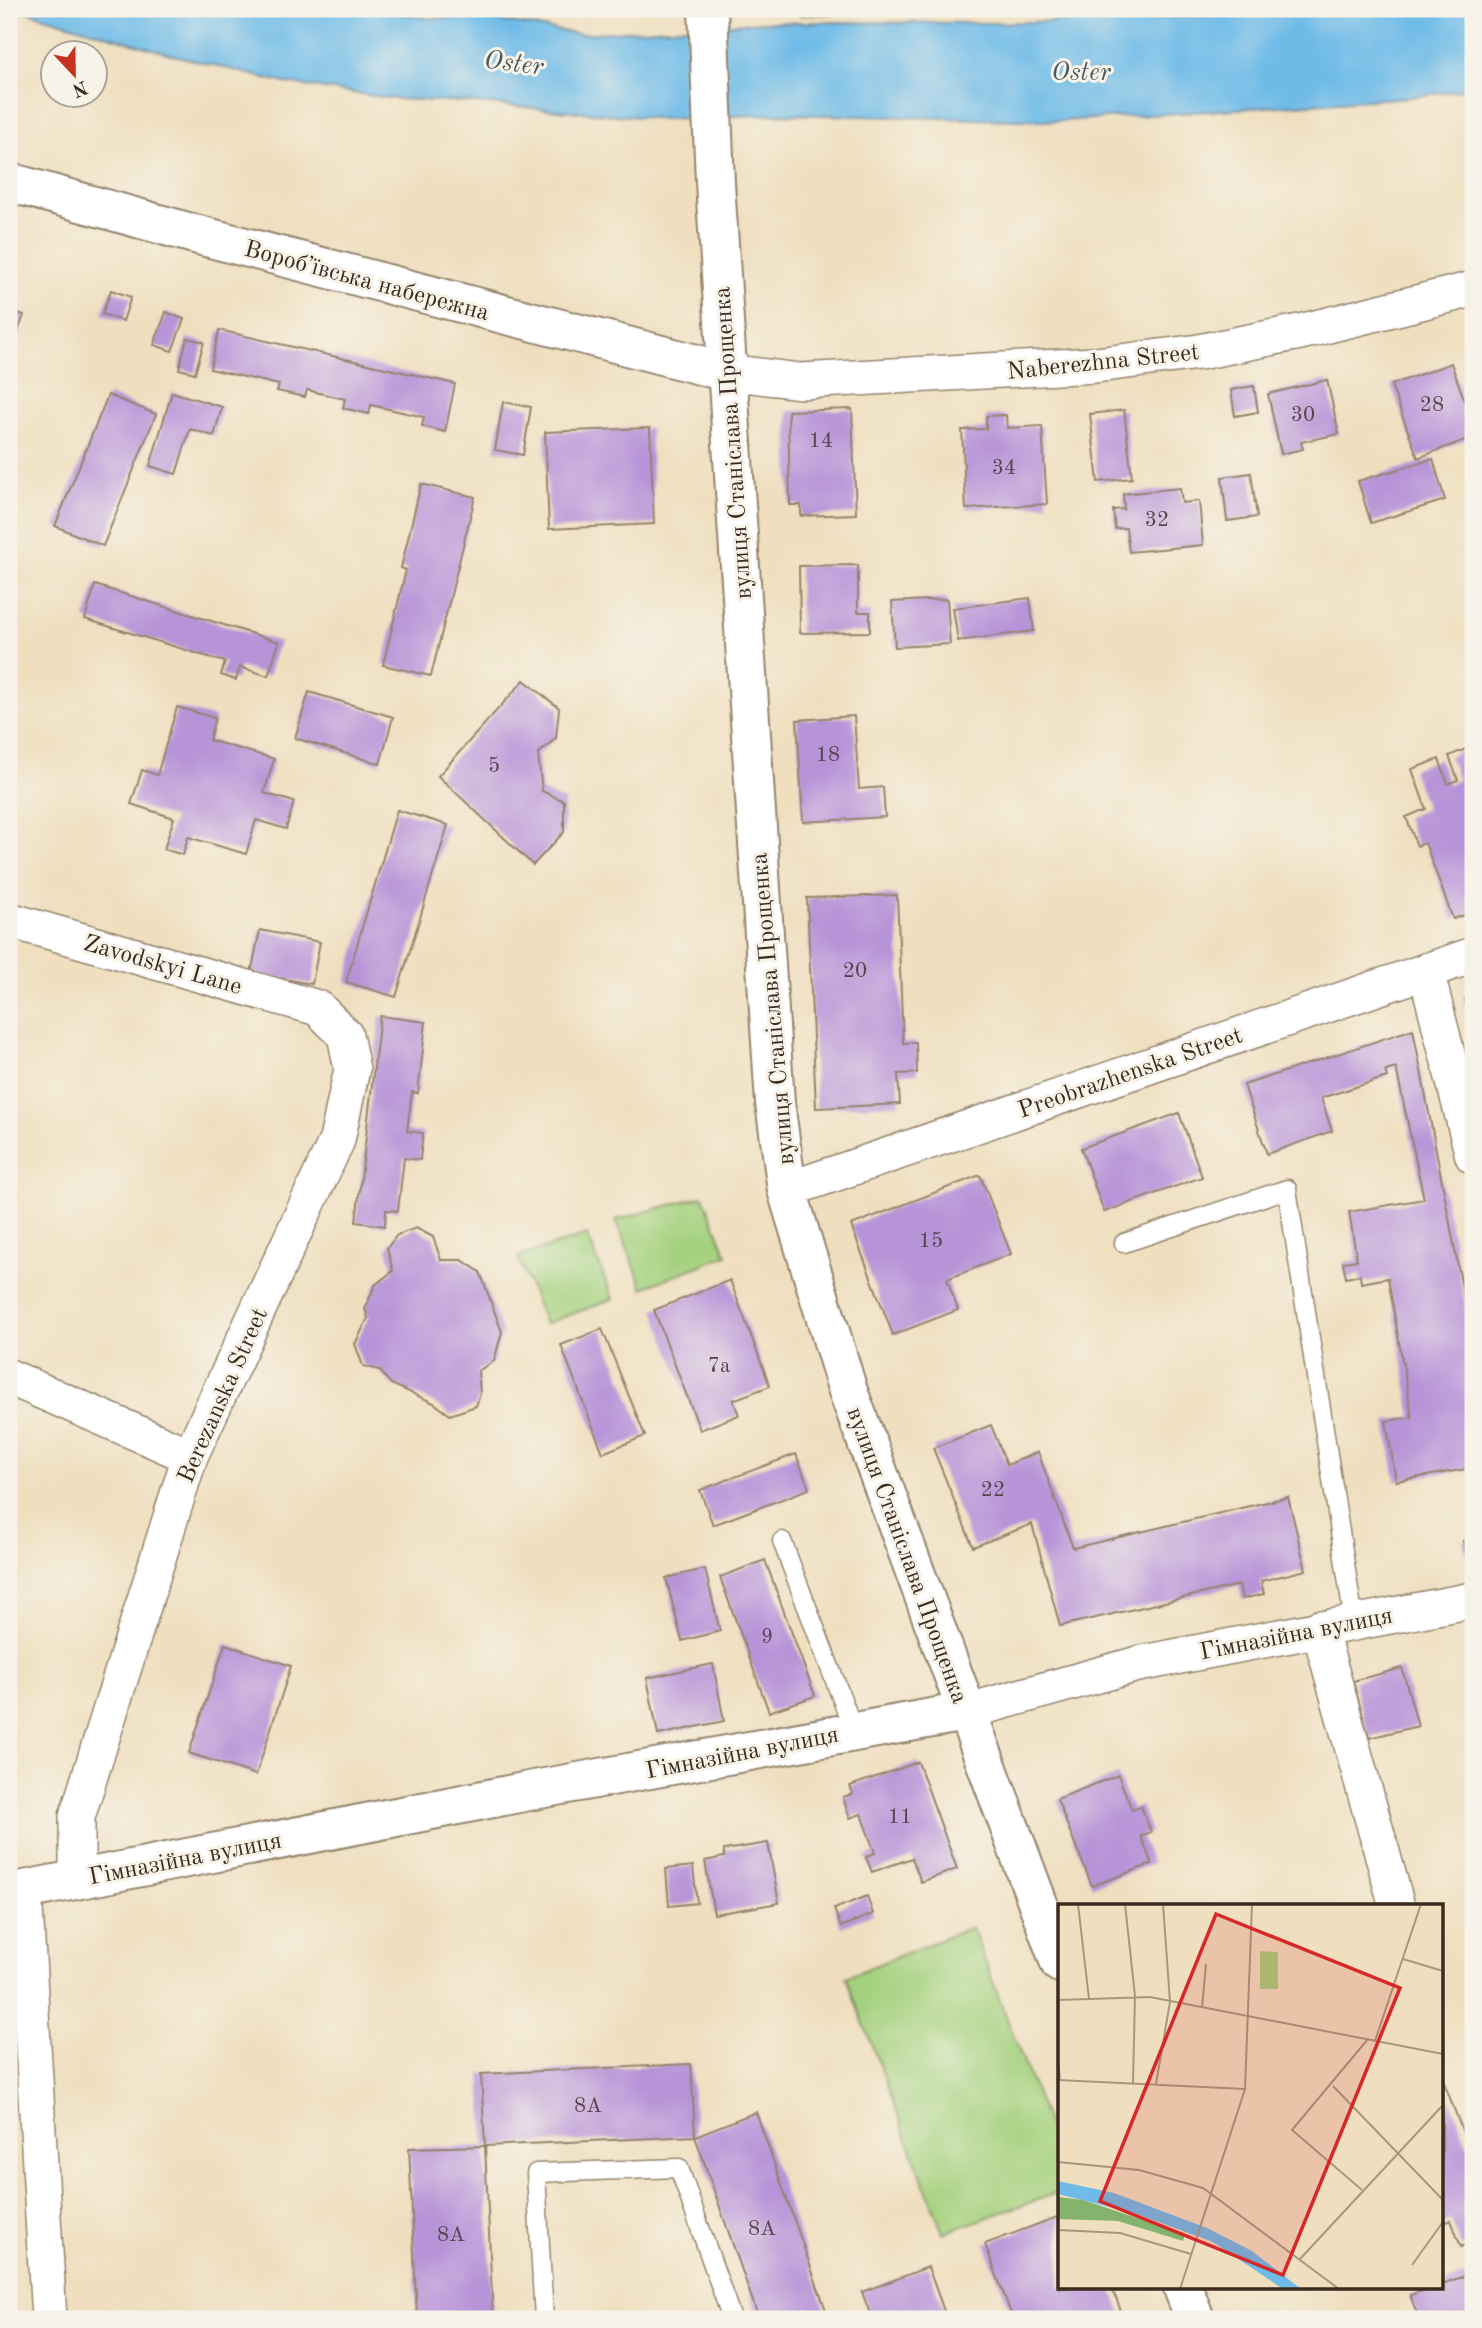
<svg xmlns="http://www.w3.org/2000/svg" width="1482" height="2328" font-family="'Old Standard TT',serif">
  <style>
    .green { fill: #a4d17e; stroke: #707e4e; stroke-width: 2 }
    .forest { fill: #83b36d; stroke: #5f6e46; stroke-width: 2 }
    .water { fill: #6ebbe8; stroke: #547283; stroke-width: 2 }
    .building { fill: #b793d8 }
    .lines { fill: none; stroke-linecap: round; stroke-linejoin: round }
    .lane-casing { stroke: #95846e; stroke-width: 21 }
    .street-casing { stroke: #95846e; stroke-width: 38 }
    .secondary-casing { stroke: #95846e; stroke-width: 42 }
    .primary-casing { stroke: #95846e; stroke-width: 42 }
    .lane { stroke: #fff; stroke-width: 18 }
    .street { stroke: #fff; stroke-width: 35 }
    .secondary { stroke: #fff; stroke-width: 38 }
    .primary { stroke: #fff; stroke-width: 38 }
    .labels { text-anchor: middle; stroke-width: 6; stroke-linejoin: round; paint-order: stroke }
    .number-label { font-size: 21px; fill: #5a444c }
    .street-label { font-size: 24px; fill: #3b2a1e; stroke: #f7f3e8 }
    .water-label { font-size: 26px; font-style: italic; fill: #4a565b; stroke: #f7f3e8 }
    .inset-road { fill: none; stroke: #a7977f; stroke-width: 2 }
    .view { fill: #d62828; fill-opacity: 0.15; stroke: #d62828; stroke-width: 3.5 }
    .inset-edge { fill: none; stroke: #3b2a1e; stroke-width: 3.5 }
  </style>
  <rect width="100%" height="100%" fill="#f7f3e8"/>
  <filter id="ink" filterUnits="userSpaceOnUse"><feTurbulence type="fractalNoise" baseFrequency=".0143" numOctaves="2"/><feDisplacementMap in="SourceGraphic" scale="14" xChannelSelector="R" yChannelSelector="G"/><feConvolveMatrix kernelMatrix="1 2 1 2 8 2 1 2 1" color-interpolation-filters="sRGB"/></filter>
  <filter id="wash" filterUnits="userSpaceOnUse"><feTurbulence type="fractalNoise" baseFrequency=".00686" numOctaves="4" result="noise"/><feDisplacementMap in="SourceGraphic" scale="28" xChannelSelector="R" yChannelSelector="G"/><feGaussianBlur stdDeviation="1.57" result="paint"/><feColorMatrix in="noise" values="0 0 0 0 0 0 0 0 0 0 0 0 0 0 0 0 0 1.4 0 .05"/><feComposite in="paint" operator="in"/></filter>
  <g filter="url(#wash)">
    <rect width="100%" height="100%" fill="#efdfbf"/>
    <g class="green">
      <path d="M703 1196 727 1255 643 1288 616 1220Z"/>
      <path d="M587 1235 613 1299 545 1324 518 1257Z"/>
      <path d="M972 1927 1060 2157V2192L943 2233 846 1977Z"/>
    </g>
    <path class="forest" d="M797 9H989L798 15Z"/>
    <path class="water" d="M18 9H372L427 18 487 19 581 34 762 22 989 23 1147 19 1295 9H1473V88L1410 97 1062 121 781 114 664 119 464 102 395 99 285 83 173 55Z"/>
    <g id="blocks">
      <g class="building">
        <path d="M9 263 17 266 9 289Z"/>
        <path d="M111 290 131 297 123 321 102 314Z"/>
        <path d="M9 310 24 315 9 356Z"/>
        <path d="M166 312 184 319 172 351 154 345Z"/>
        <path d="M219 330 455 384 445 432 422 426 424 417 371 405 369 414 343 408 345 399 307 390 305 397 277 391 279 385 210 369Z"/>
        <path d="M187 338 204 342 195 373 179 369Z"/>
        <path d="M1451 363 1473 424V437L1418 458 1391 385Z"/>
        <path d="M1327 380 1339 434 1301 442 1303 449 1281 454 1268 394Z"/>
        <path d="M1254 386 1258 412 1235 416 1231 390Z"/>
        <path d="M172 392 222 407 214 436 190 429 176 474 150 466Z"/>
        <path d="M108 395 156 414 103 546 55 526Z"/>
        <path d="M503 402 531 407 523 455 495 450Z"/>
        <path d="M852 409 856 514 801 516V505H790L788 411Z"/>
        <path d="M1124 410 1132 478 1098 482 1090 414Z"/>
        <path d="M1006 415 1007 428 1042 426 1047 504 966 509 962 430 986 429V416Z"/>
        <path d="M650 428 654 524 549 529 545 432Z"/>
        <path d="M1433 459 1445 500 1371 523 1358 481Z"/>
        <path d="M1251 473 1257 517 1227 521 1222 477Z"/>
        <path d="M421 484 475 497 431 676 383 665 406 570 401 568Z"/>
        <path d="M1180 488 1182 503 1199 501 1203 545 1129 552 1126 528 1115 529 1113 510 1124 509 1123 494Z"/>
        <path d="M858 565V612H870V632L800 633 799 566Z"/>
        <path d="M95 585 279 642 268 676 240 667 236 680 221 675 225 662 85 619Z"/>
        <path d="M1030 598 1034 631 958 641 953 608Z"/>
        <path d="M947 599 950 644 895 647 892 602Z"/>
        <path d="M524 680 559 708 556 738 538 754 542 791 564 801V832L533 865 438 776Z"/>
        <path d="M309 692 393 717 380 764 295 738Z"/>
        <path d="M177 707 215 718 209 740 274 759 264 793 294 802 286 829 256 820 246 854 188 837 183 855 164 849 174 818 131 804 142 770 157 775Z"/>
        <path d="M854 716 859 789 883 787 885 817 803 822 797 720Z"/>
        <path d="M1473 746V912L1453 919 1425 843 1417 846 1406 817 1426 809 1412 769 1439 759 1448 784 1458 780 1449 756Z"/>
        <path d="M397 810 448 825 396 997 346 982Z"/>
        <path d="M897 895 903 1043 916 1042 917 1073 898 1074 900 1104 816 1108 807 898Z"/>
        <path d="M260 930 320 942 312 984 251 973Z"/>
        <path d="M1473 997V1027H1472L1465 999Z"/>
        <path d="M380 1016 426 1022 418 1093 412 1092 407 1131 423 1133 420 1160 404 1158 398 1211 386 1210 385 1226 356 1222Z"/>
        <path d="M1413 1029 1473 1345V1468L1396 1481 1386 1421 1412 1417 1388 1278 1361 1283 1360 1275 1346 1278 1343 1262 1357 1260 1349 1212 1424 1199 1396 1068 1385 1071 1387 1077 1321 1098 1332 1131 1267 1154 1244 1085Z"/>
        <path d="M1179 1113 1202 1177 1104 1212 1081 1148Z"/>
        <path d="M980 1175 1011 1254 947 1279 958 1310 893 1335 851 1225Z"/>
        <path d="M416 1228 433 1237 441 1260H462L480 1272 502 1332 494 1361 478 1371 480 1394 476 1406 450 1415 434 1403 391 1384 379 1370 363 1366 355 1344 368 1318 365 1309 375 1285 393 1271 387 1248 397 1235Z"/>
        <path d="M730 1280 770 1386 733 1400 739 1415 700 1430 654 1310Z"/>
        <path d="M602 1329 645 1436 603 1453 561 1345Z"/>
        <path d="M991 1425 1007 1465 1038 1452 1073 1548 1288 1497 1306 1570 1261 1581 1264 1594 1242 1599 1239 1585 1060 1626 1032 1524 973 1547 933 1448Z"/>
        <path d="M796 1454 809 1489 713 1525 700 1490Z"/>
        <path d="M1473 1538V1576H1472L1463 1541Z"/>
        <path d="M765 1560 815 1696 769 1712 720 1577Z"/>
        <path d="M705 1569 720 1631 682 1641 666 1578Z"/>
        <path d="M225 1644 291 1666 256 1775 189 1753Z"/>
        <path d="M713 1664 724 1721 658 1735 647 1678Z"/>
        <path d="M1402 1668 1418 1726 1369 1738 1353 1681Z"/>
        <path d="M918 1762 957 1869 921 1882 912 1858 872 1872 866 1857 875 1853 861 1814 850 1818 843 1797 853 1794 850 1786Z"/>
        <path d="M1118 1775 1132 1810 1141 1806 1151 1832 1141 1836 1152 1864 1092 1886 1057 1799Z"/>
        <path d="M768 1843 779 1903 714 1914 705 1861 724 1857V1850Z"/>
        <path d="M693 1866 697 1903 669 1906 666 1869Z"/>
        <path d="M867 1896 873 1914 841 1927 834 1909Z"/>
        <path d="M691 2064 695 2136 485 2146 481 2074Z"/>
        <path d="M1442 2077 1473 2159V2242L1461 2247 1451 2220 1442 2224Z"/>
        <path d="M756 2112 829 2319H759L695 2136Z"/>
        <path d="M485 2146 493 2319H417L409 2148Z"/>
        <path d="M1060 2216V2288H1112L1124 2319H1013L985 2244Z"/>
        <path d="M928 2267 947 2319H872L862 2292Z"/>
        <path d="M1473 2273V2319H1419L1410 2295 1430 2288H1442V2284Z"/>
      </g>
    </g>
  </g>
  <g filter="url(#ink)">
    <use href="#blocks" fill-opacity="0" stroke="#95846e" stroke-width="2"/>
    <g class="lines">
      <defs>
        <g id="lane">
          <path d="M1124 1243 1287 1189 1354 1622"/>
          <path d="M782 1541 854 1731"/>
          <path d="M544 2319 536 2173 679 2168 732 2319"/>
        </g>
        <g id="street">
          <path d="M727 372 800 381 1096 365 1199 352 1300 332 1473 289"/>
          <path d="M9 920 318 1008 345 1035 352 1069 337 1140 190 1456 77 1817V1879"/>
          <path d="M1426 971 1473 1156"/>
          <path d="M787 1190 1473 955"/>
          <path d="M9 1377 190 1456"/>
          <path d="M1319 1628 1397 1906"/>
          <path d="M965 1712 1138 1664 1473 1600"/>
          <path d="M24 1890 49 2319"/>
        </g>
        <g id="secondary">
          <path d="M9 182 191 233 727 372"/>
          <path d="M9 1893 534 1790 965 1712"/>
        </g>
        <g id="primary">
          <path d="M708 9 715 183 775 1103 787 1190 848 1391 1060 1963"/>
          <path d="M1183 2288 1195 2319"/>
        </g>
      </defs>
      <use href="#lane" class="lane-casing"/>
      <use href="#street" class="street-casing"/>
      <use href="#secondary" class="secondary-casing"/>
      <use href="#primary" class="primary-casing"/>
      <use href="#lane" class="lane"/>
      <use href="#street" class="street"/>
      <use href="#secondary" class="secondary"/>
      <use href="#primary" class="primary"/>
    </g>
  </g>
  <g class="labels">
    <g class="number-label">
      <text x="1432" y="411">28</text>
      <text x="1303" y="421">30</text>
      <text x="821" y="447">14</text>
      <text x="1004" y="474">34</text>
      <text x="1157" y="526">32</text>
      <text x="828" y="761">18</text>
      <text x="494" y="772">5</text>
      <text x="855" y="977">20</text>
      <text x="931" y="1247">15</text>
      <text x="719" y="1372">7а</text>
      <text x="993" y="1496">22</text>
      <text x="767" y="1643">9</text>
      <text x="900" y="1823">11</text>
      <text x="588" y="2112">8А</text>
      <text x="762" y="2235">8А</text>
      <text x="451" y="2241">8А</text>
    </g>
    <g class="street-label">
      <text transform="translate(367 280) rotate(15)" y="8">Воробʼївська набережна</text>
      <text transform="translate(1103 361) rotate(-6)" y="8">Naberezhna Street</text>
      <text transform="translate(732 443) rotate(-94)" y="8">вулиця Станіслава Прощенка</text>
      <text transform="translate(163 964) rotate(16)" y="8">Zavodskyi Lane</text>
      <text transform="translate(772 1009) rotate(-95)" y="8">вулиця Станіслава Прощенка</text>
      <text transform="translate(1130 1072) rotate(-19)" y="8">Preobrazhenska Street</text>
      <text transform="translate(222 1395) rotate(-66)" y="8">Berezanska Street</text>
      <text transform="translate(908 1555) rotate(70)" y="8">вулиця Станіслава Прощенка</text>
      <text transform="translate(1296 1633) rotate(-11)" y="8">Гімназійна вулиця</text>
      <text transform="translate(742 1752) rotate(-11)" y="8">Гімназійна вулиця</text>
      <text transform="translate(185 1858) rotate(-11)" y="8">Гімназійна вулиця</text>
    </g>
    <g class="water-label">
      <text transform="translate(514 62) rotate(7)" y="9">Oster</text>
      <text x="1081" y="80">Oster</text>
    </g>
  </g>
  <g transform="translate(1058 1904)">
    <rect width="385" height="385" fill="#efdfbf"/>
    <path d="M202 47 220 48V85H202Z" fill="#a4d17e"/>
    <path d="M0 293 25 296 127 330 125 337 60 317 0 315Z" fill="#83b36d"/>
    <path d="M0 277 56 289 149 324 194 347 243 385H225L155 338 76 309 0 290Z" fill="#6ebbe8"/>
    <path class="inset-road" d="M20 0 31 95M67 0 77 92 75 179M345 55 385 67M0 96 92 93 385 150M144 104 148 60M317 137 363 0M0 154 2 176M0 176 187 185M98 180 112 98 105 0M275 182 385 296M0 258 81 266 145 284 281 385M304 286 234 226 310 135M0 326 62 329 133 350M242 355 385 201M354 361 385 318M122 385 187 185 194 0"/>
    <path class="view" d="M158 10 342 84 225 371 42 297Z"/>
    <rect width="385" height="385" class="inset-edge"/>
  </g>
  <rect width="1482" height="2328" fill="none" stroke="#f7f3e8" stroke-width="35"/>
  <g transform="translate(74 74) rotate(158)"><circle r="33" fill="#f7f3e8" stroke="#aca397" stroke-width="2"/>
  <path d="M0-5L12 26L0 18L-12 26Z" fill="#c8321e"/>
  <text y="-10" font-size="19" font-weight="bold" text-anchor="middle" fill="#3b2a1e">N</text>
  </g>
</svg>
